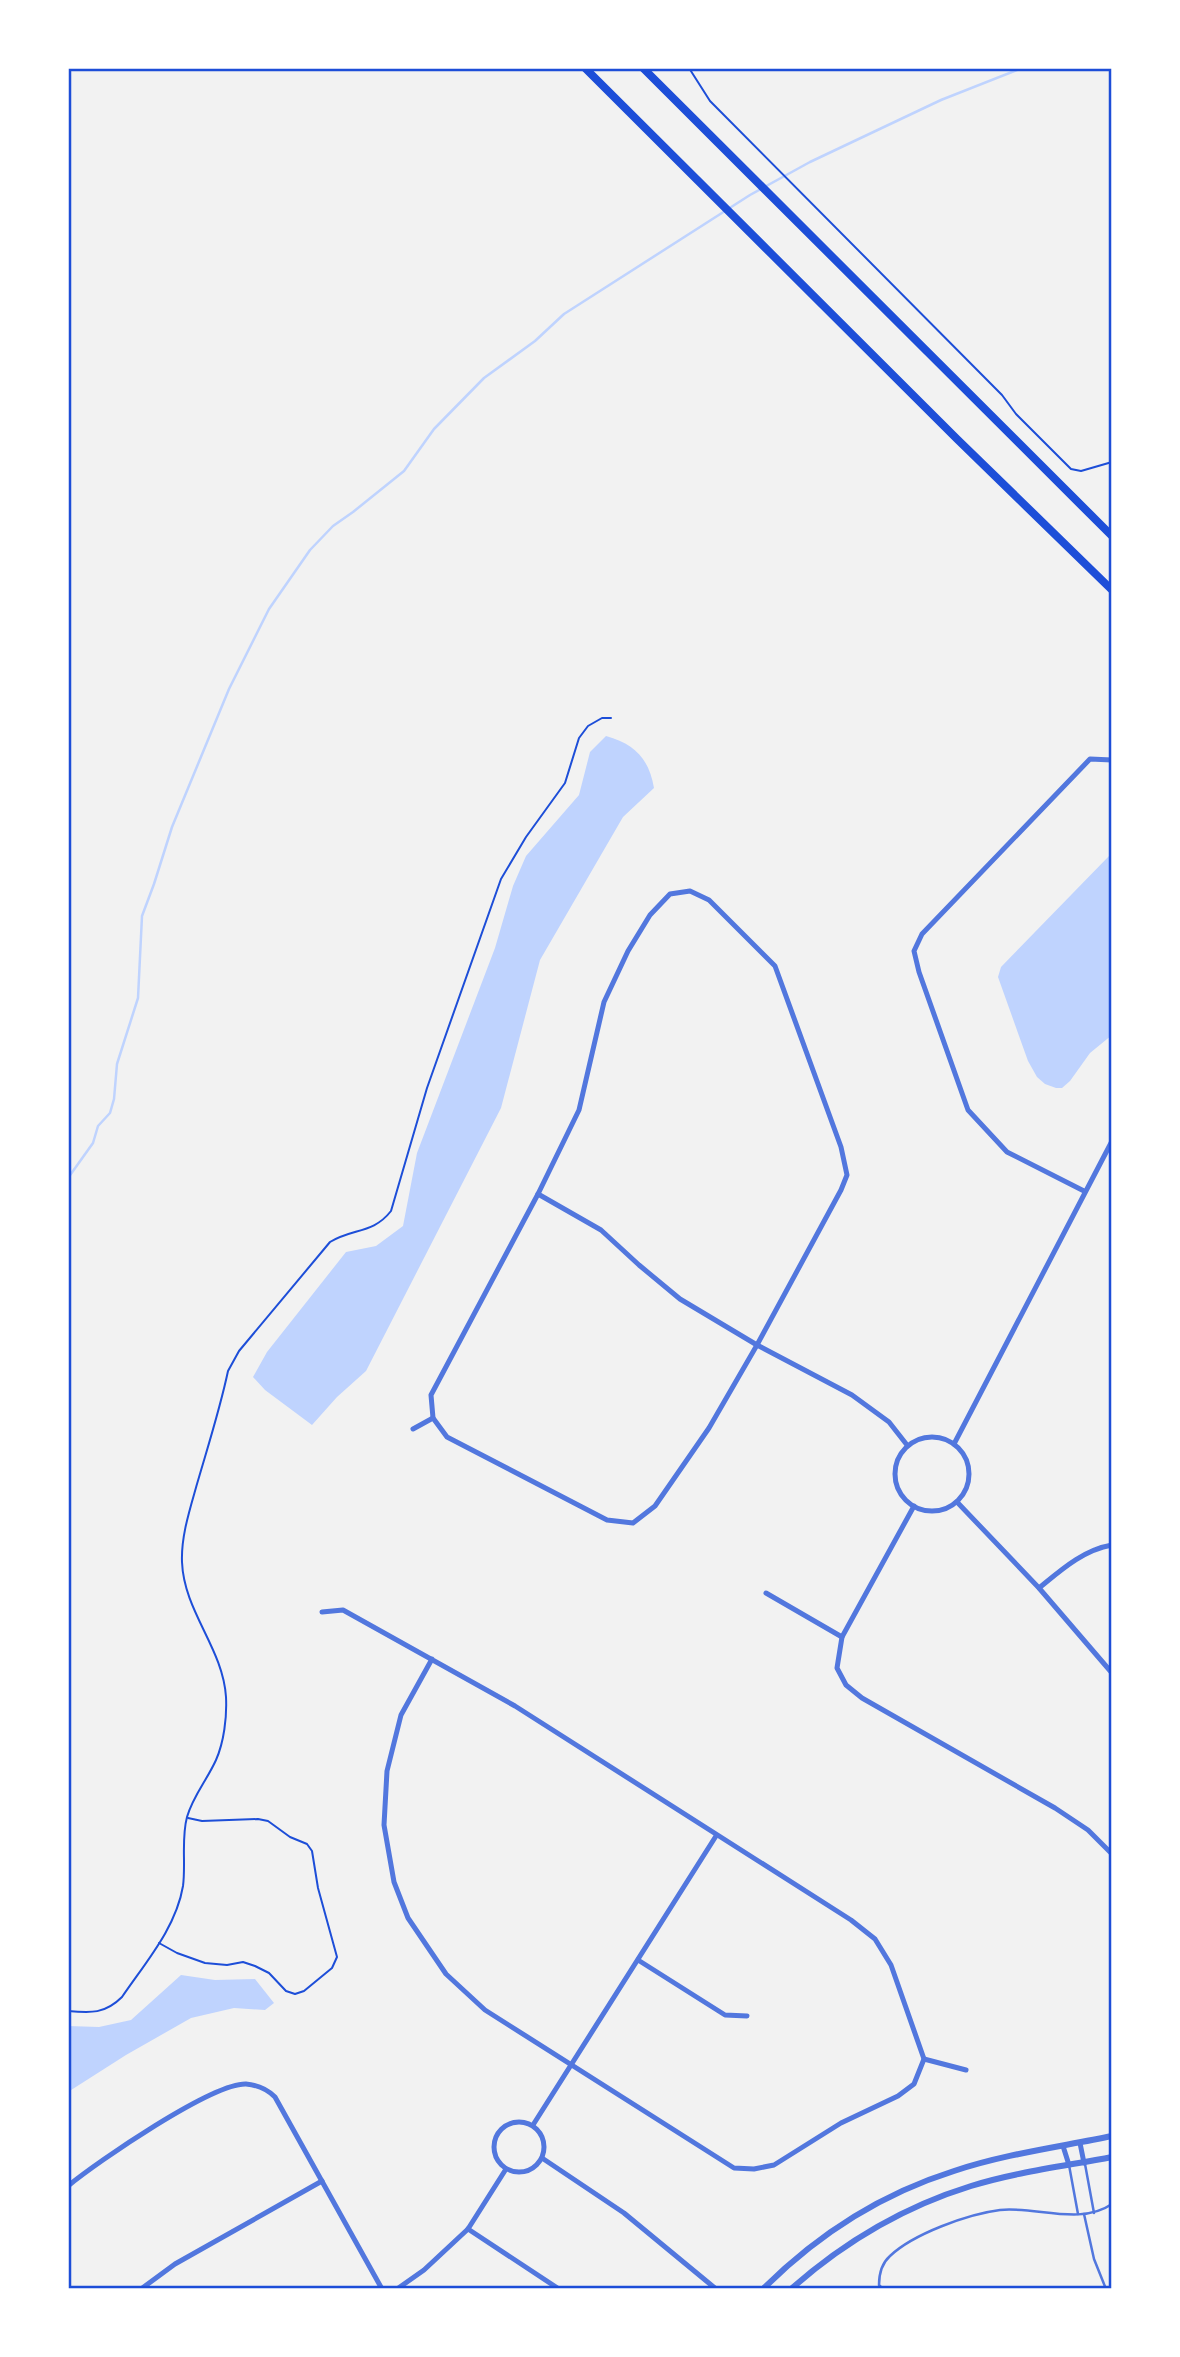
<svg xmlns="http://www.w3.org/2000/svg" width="1180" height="2357" font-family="'Source Sans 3',sans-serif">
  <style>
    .water { fill: #bfd3fe }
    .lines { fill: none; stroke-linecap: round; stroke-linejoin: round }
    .stream { stroke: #bfd3fe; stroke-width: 2.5 }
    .path { stroke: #1d4ed8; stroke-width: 2 }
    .service { stroke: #5277de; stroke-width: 2.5 }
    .minor { stroke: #5277de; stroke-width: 5 }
    .tertiary { stroke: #5277de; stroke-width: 6 }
    .primary { stroke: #1d4ed8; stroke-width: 8 }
    .neatline { fill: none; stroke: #1d4ed8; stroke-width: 2.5 }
  </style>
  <rect width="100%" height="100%" fill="#f2f2f2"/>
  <g class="water">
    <path d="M606 736C635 744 649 759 654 788L623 817 540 960 501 1108 366 1371 337 1397 312 1425 265 1390 253 1377 267 1352 346 1252 376 1246 403 1226 417 1153 495 948 513 886 526 856 579 795 590 752Z"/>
    <path d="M1109 856H1112V1035L1090 1053 1070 1081 1062 1088H1056L1045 1084 1037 1077 1028 1061 998 977 1001 967Z"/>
    <path d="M181 1975 215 1980 255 1979 274 2003 265 2010 234 2008 191 2018 126 2055 68 2092V2026L99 2027 131 2020Z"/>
  </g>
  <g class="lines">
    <path class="stream" d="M68 1178 93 1143 98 1126 110 1113 114 1099 117 1064 138 998 142 916 154 884 172 827 229 689 269 609 310 550 333 526 353 512 404 471 434 429 484 378 535 341 564 314 750 195 810 162 941 100 1022 68"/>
    <g class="path">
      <path d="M689 68 710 101 1002 395 1016 414 1071 469 1081 471 1112 462"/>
      <path d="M159 1943 177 1953 205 1963 227 1965 243 1962 255 1966 269 1973 286 1991 295 1994 304 1991 332 1968 337 1957 318 1888 312 1851 307 1844 290 1837 268 1821 258 1819 202 1821 188 1818"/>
      <path d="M68 2011C91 2013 105 2014 122 1997 145 1963 176 1928 183 1886 186 1863 181 1839 187 1817 193 1796 207 1780 216 1760 224 1742 227 1717 226 1697 223 1648 184 1612 182 1562 181 1536 190 1509 197 1484 208 1446 220 1409 228 1371L239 1351 330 1242C353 1228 373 1234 391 1211L427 1088 501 879 526 837 565 783 579 738 588 726 602 718H611"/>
    </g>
    <g class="service">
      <path d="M1085 2164 1094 2213"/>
      <path d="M1069 2165 1078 2214"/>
      <path d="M1084 2214 1094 2259 1106 2289"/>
      <path d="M883 2289 879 2285C879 2274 881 2264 890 2256 913 2234 968 2214 1000 2210 1036 2206 1080 2226 1112 2204"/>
    </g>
    <g class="minor">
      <path d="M690 891 709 900 775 966 841 1147 847 1175 841 1190 757 1345 709 1428 655 1506 633 1523 607 1520 447 1437 433 1418 431 1395 538 1194 579 1110 604 1002 628 951 650 915 670 894Z"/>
      <path d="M1084 1191 1007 1152 968 1110 919 972 914 951 922 934 1090 759 1112 760"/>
      <path d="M538 1194 601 1230 639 1265 680 1299 757 1345 852 1395 889 1422 907 1445"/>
      <path d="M413 1429 433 1418"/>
      <circle cx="932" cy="1474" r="37"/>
      <path d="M954 1444 1112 1141"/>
      <path d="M957 1502 1039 1588 1112 1673"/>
      <path d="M914 1506 842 1637 837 1668 846 1685 862 1698 1055 1808 1088 1830 1112 1854"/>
      <path d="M1039 1588C1061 1570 1083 1550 1112 1545"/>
      <path d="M766 1593 842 1637"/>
      <path d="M322 1612 343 1610 515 1706 851 1920 875 1939 891 1965 924 2059 914 2084 898 2096 841 2123 774 2165 754 2169 734 2168 485 2010 446 1974 408 1918 394 1882 384 1825 387 1771 401 1715 432 1659"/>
      <path d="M638 1960 725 2015 747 2016"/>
      <path d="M924 2059 966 2070"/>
      <circle cx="519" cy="2147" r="25"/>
      <path d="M533 2125 716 1836"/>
      <path d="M1080 2143 1084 2163"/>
      <path d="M1063 2146 1069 2165"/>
      <path d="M542 2158 624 2213 716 2289"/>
      <path d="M68 2186C97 2162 212 2083 246 2084 258 2085 267 2089 275 2097L382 2289"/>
      <path d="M468 2229 559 2289"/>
      <path d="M141 2289 175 2264 322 2181"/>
      <path d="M397 2289 424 2270 468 2229 506 2169"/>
    </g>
    <g class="tertiary">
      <path d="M763 2289C817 2235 881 2194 954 2171 1005 2154 1059 2147 1112 2136"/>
      <path d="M791 2289C844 2242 903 2207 971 2186 1016 2172 1065 2166 1112 2157"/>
    </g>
    <g class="primary">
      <path d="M585 68 957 439 1112 590"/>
      <path d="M643 68 1112 536"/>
    </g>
  </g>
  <rect width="1180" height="2357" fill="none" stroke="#ffffff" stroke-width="140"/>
  <rect x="70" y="70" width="1040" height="2217" class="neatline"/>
</svg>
